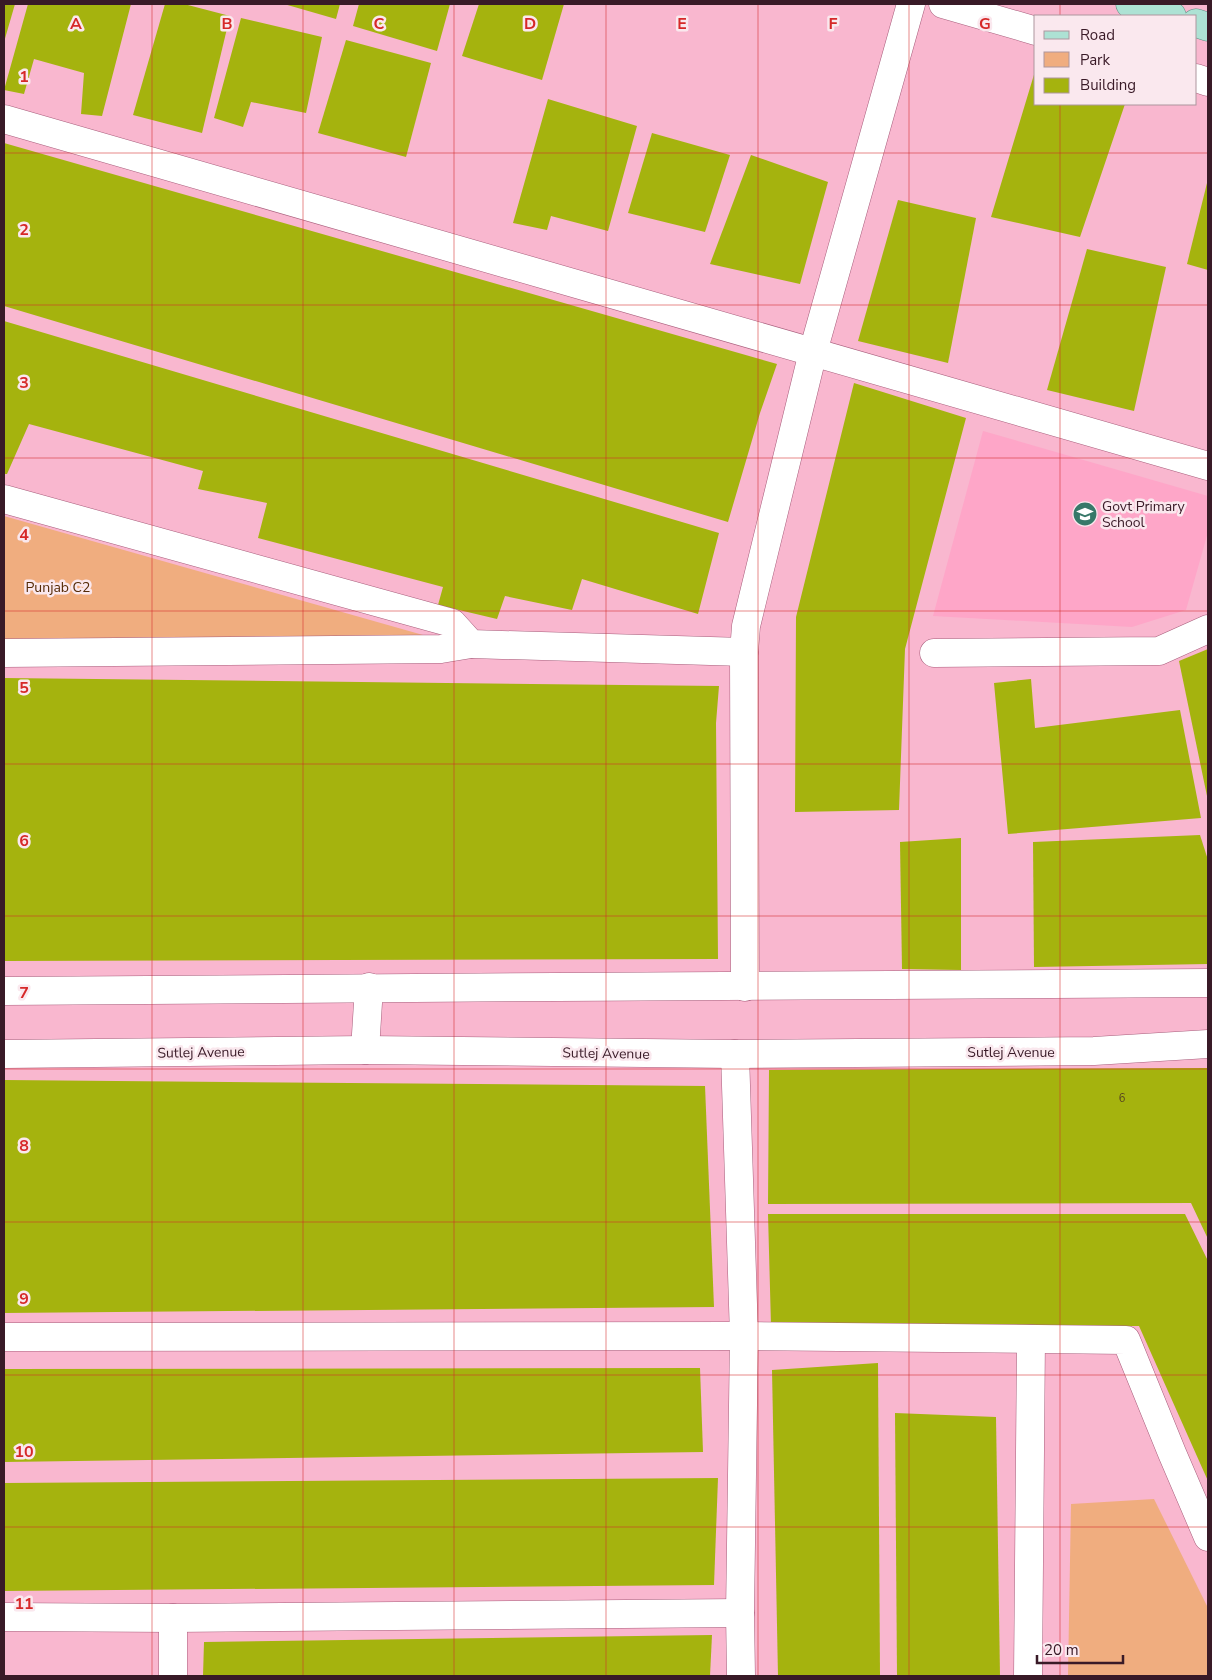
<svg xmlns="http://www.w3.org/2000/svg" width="1212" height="1680" font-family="'Nunito Sans',sans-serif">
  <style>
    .built { fill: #fea6c8 }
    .green { fill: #f0ad7f }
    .building { fill: #a5b30e }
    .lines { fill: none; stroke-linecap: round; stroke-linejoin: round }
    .minor-casing { stroke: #a85e7c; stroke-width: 29 }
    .tertiary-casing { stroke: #a85e7c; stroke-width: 29 }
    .primary-casing { stroke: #618f85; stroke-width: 29 }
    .minor { stroke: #fff; stroke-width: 28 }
    .tertiary { stroke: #fff; stroke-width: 28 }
    .primary { stroke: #ade2d4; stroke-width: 28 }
    .grid { fill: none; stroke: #d62828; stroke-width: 1; stroke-opacity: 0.55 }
    .labels { text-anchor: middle; stroke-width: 5; stroke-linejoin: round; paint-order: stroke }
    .number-label { font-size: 11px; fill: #544021 }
    .poi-label { font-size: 14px; fill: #391a27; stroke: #fae8ee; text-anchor: start }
    .park-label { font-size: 14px; fill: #552b07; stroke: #fae8ee }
    .street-label { font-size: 14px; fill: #391a27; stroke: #fae8ee }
    .grid-label { font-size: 16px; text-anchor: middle; font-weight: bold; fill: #d62828; stroke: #fae8ee; stroke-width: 5; stroke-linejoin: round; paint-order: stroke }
  </style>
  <rect width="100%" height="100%" fill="#f9b7cf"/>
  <path class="built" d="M983 431 1208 496V532L1186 610 1132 627 933 616Z"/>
  <g class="green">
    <path d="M4 516 423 635 4 642Z"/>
    <path d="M1154 1499 1208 1608V1676H1068L1071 1504Z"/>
  </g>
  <g class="building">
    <path d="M4 4H15L4 42Z"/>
    <path d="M28 4H131L102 116 81 114 84 73 34 59 24 94 4 90Z"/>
    <path d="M165 4H184L230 16 202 133 133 115Z"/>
    <path d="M284 4H340L336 19Z"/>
    <path d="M359 4H450L437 51 353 26Z"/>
    <path d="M479 4H564L542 80 462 56Z"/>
    <path d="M241 18 322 37 306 113 251 102 243 127 214 118Z"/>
    <path d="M346 40 431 63 406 157 318 133Z"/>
    <path d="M1036 68V104H1125L1080 237 991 217Z"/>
    <path d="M548 99 637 126 608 231 551 216 547 230 513 223Z"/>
    <path d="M652 133 730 155 705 232 628 213Z"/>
    <path d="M4 143 777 364 760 413 728 522 4 306Z"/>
    <path d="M751 155 828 182 800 284 710 264Z"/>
    <path d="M1208 179V270L1187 264Z"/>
    <path d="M898 200 976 218 948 363 858 341Z"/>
    <path d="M1087 249 1166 267 1134 411 1047 390Z"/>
    <path d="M4 321 719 533 698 614 582 579 572 610 505 596 497 619 438 605 443 587 258 538 267 503 198 489 203 471 29 424 7 474H4Z"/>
    <path d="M854 383 966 418 905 649 899 810 795 812 796 617Z"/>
    <path d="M1208 649V796H1207L1179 661Z"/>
    <path d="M4 678 719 686 716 723 718 959 4 961Z"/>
    <path d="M1031 679 1035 728 1180 710 1201 818 1008 834 994 683Z"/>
    <path d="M1200 835 1208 860V964L1034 967 1033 842Z"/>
    <path d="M961 838V970L902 969 900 842Z"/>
    <path d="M1208 1068V1239L1191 1203 768 1204 769 1070Z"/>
    <path d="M4 1080 705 1086 714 1307 4 1313Z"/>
    <path d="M768 1214H1185L1208 1261V1481L1139 1326H771Z"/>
    <path d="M878 1363 880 1676H778L772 1370Z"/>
    <path d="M700 1368 703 1452 4 1462V1369Z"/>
    <path d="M895 1413 996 1417 1000 1676H897Z"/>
    <path d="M718 1478 714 1585 4 1591V1483Z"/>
    <path d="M712 1635 710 1676H203L204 1642Z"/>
  </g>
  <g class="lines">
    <defs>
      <g id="minor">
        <path d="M943 4 1036 31"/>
        <path d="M1196 78 1208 82"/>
        <path d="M4 119 1208 466"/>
        <path d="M4 499 452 623 471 644 744 652"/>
        <path d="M4 653 441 649 471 644"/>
        <path d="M934 653 1159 651 1208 629"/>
        <path d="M745 987 744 652 746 626 813 352 911 4"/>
        <path d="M735 1054 744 1336 740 1613 741 1676"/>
        <path d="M4 1337 744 1336 1126 1340 1172 1453 1208 1537"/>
        <path d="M4 1617 173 1618 740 1613"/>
        <path d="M173 1676V1618"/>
        <path d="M1028 1676 1031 1339"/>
      </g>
      <g id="tertiary">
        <path d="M4 991C405 987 807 986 1208 983"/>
        <path d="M365 1050 369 987"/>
        <path d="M4 1054 365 1050 735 1054 1094 1051 1208 1044"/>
      </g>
      <g id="primary">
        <path d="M1130 4 1172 16"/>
        <path d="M1196 23 1208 27"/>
      </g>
    </defs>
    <use href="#minor" class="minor-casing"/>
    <use href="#tertiary" class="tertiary-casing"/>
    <use href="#primary" class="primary-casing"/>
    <use href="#minor" class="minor"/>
    <use href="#tertiary" class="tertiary"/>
    <use href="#primary" class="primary"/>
  </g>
  <path class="grid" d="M152 4V1676M303 4V1676M454 4V1676M606 4V1676M758 4V1676M909 4V1676M1060 4V16M1060 104V1676M4 153H1208M4 305H1208M4 458H1208M4 611H1208M4 764H1208M4 916H1208M4 1069H1208M4 1222H1208M4 1375H1208M4 1527H1208"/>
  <defs>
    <symbol id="school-disc" viewBox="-11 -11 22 22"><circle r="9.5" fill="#377869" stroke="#fae8ee"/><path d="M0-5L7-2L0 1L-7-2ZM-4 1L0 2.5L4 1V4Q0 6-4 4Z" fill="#fff"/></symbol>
  </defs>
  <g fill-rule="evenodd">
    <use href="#school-disc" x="1071" y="500" width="28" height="28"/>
  </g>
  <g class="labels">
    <g class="number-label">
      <text x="1122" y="1102">6</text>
    </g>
    <g class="poi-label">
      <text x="1102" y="511">Govt Primary<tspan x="1102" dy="16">School</tspan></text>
    </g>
    <g class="park-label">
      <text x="58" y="592">Punjab C2</text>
    </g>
    <g class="street-label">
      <text transform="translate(201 1052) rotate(-1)" y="5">Sutlej Avenue</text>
      <text x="1011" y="1057">Sutlej Avenue</text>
      <text transform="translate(606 1053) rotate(1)" y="5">Sutlej Avenue</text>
    </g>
  </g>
  <g class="grid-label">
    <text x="76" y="29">A</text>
    <text x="227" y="29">B</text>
    <text x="379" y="29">C</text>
    <text x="530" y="29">D</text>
    <text x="682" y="29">E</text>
    <text x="833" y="29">F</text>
    <text x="985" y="29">G</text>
    <text x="24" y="82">1</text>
    <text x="24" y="235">2</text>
    <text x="24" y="388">3</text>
    <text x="24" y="540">4</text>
    <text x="24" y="693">5</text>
    <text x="24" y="846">6</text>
    <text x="24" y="998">7</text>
    <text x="24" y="1151">8</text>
    <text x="24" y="1304">9</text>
    <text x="24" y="1457">10</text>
    <text x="24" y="1609">11</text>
  </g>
  <rect width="1212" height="1680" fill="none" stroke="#391a27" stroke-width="10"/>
  <rect x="1034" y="15" width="162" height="90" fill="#fae8ee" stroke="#ad969e"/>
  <rect x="1044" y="31" width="25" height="8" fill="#ade2d4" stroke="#ad969e"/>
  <text x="1080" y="40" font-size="15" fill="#391a27">Road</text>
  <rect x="1044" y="52" width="25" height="15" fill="#f0ad7f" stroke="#ad969e"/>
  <text x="1080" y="65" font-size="15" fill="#391a27">Park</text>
  <rect x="1044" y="78" width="25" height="15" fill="#a5b30e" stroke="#ad969e"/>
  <text x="1080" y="90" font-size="15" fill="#391a27">Building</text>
  <path d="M1037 1655v8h86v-8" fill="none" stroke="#391a27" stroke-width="2.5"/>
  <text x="1044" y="1655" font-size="15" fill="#391a27" stroke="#fae8ee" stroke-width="4" paint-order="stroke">20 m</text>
</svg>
